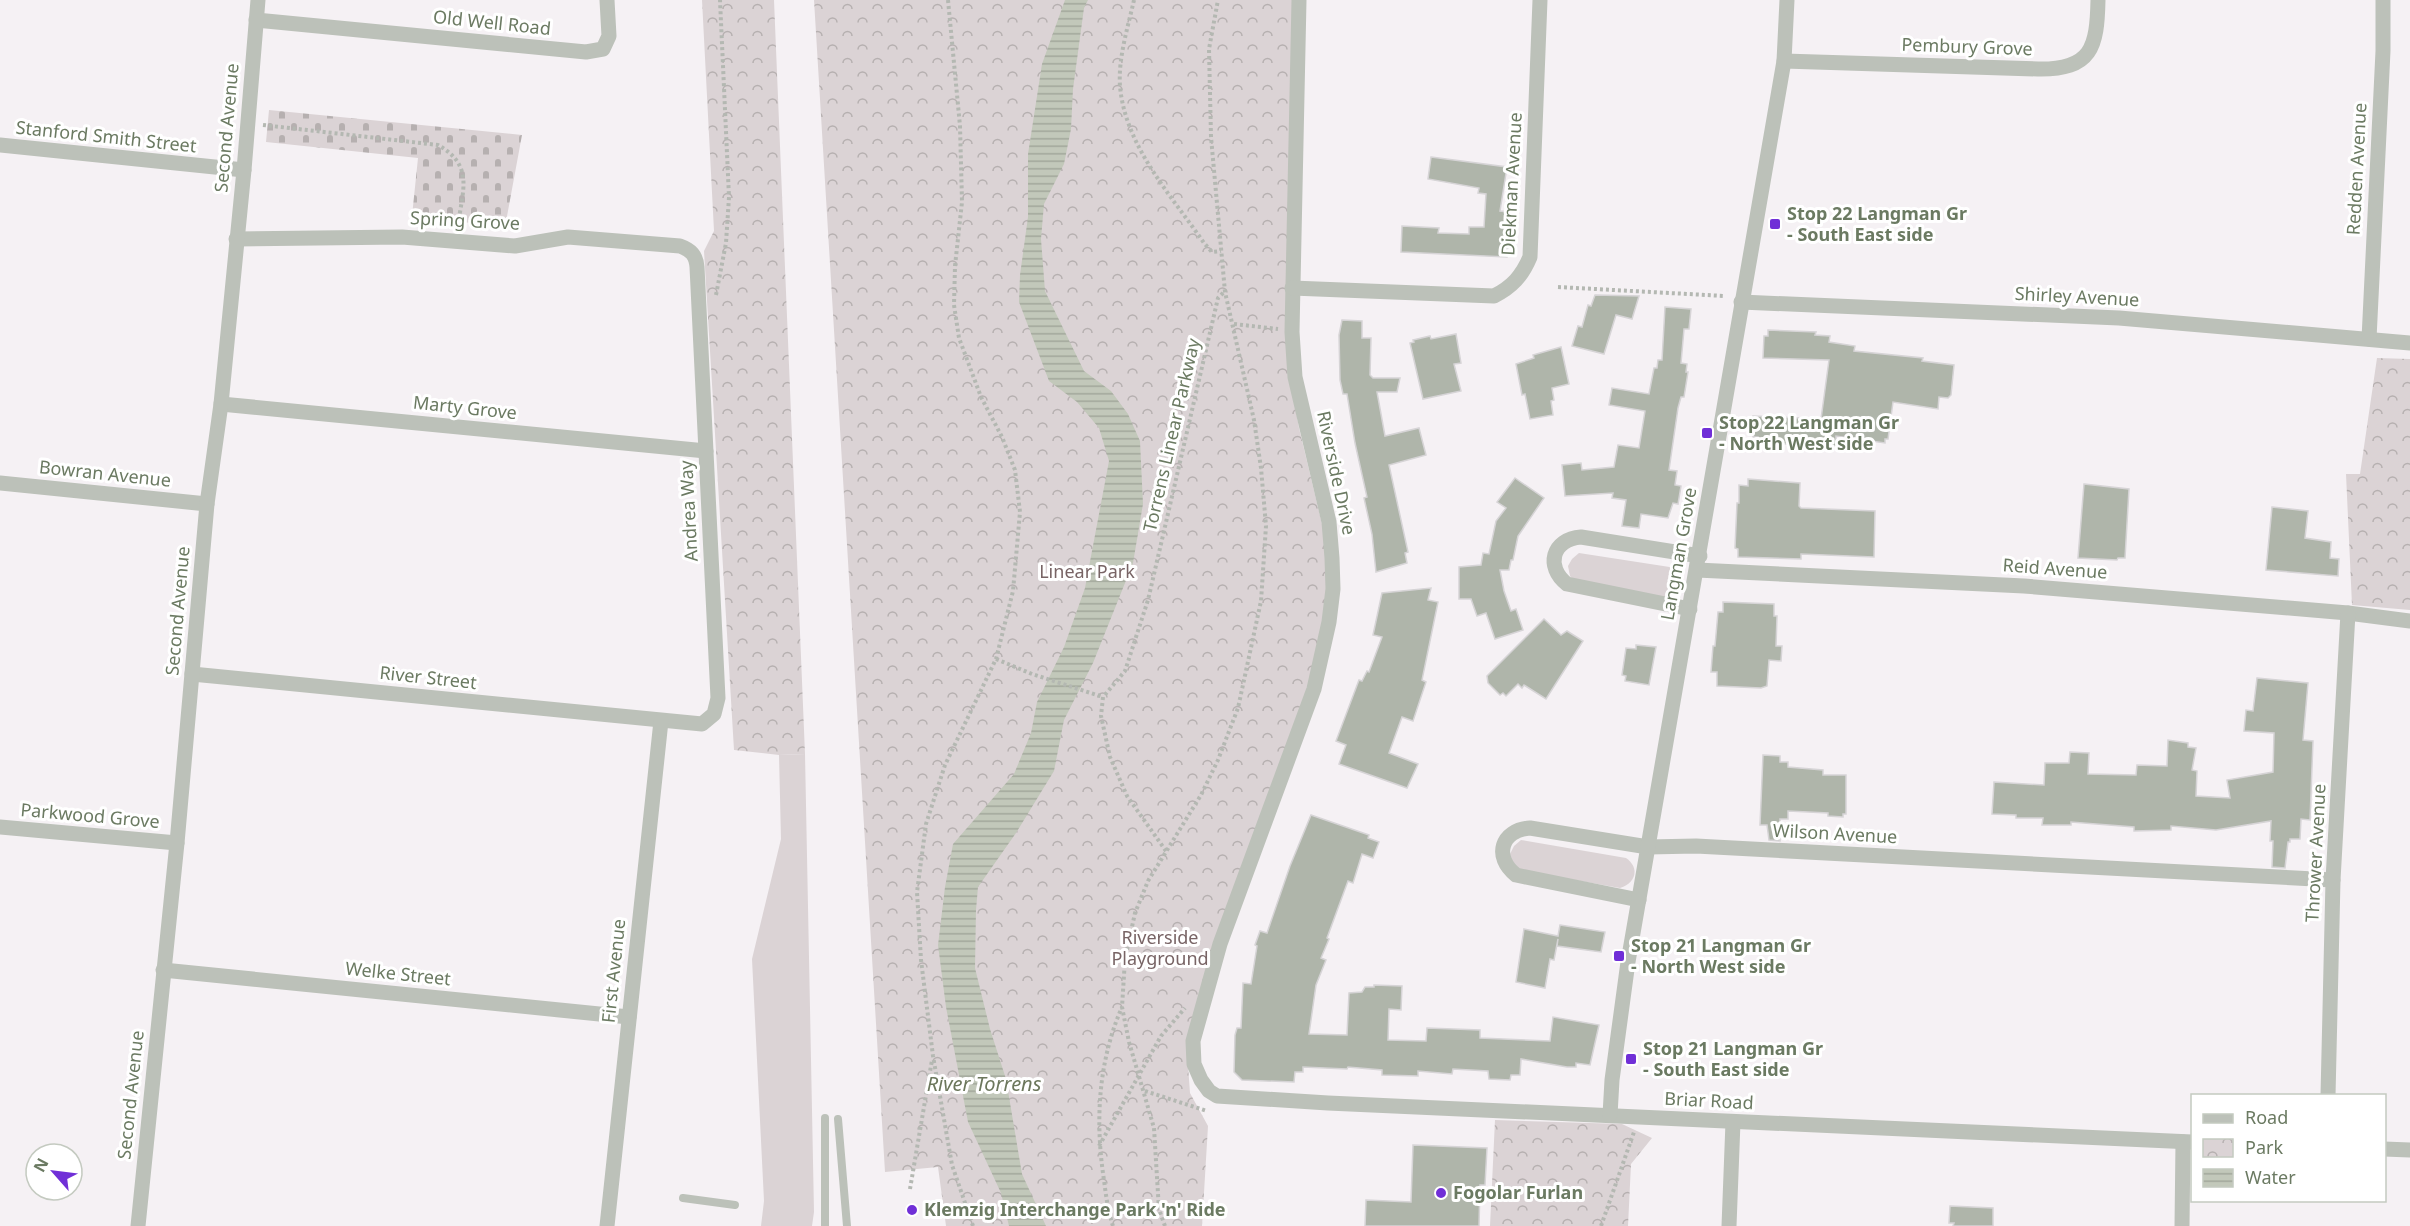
<svg xmlns="http://www.w3.org/2000/svg" width="2410" height="1226" font-family="'Noto Sans',sans-serif">
  <style>
    .grass { fill: #dbd3d5 }
    .cemetery { fill: url(#cemetery-stones) }
    .park { fill: url(#park-crowns) }
    .water { fill: url(#water-rules) }
    .building { fill: #afb5aa; stroke: #d6d4d6; stroke-width: 1.5 }
    .lines { fill: none; stroke-linecap: round; stroke-linejoin: round }
    .path { stroke: #b4b8b2; stroke-width: 4; stroke-dasharray: 3 3; stroke-linecap: butt }
    .lane { stroke: #bcc1b9; stroke-width: 8 }
    .street { stroke: #bcc1b9; stroke-width: 15 }
    .poi-dot { fill: #702fd7; stroke: #fff; stroke-width: 2 }
    .labels { text-anchor: middle; stroke-width: 6; stroke-linejoin: round; paint-order: stroke }
    .street-label { font-size: 18px; fill: #6b7a62; stroke: #fff }
    .poi-label { font-size: 18px; font-weight: bold; fill: #6b7a62; stroke: #fff; text-anchor: start }
    .park-label { font-size: 18px; fill: #786465; stroke: #fff }
    .water-label { font-size: 20px; font-style: italic; fill: #6c775c; stroke: #fff }
  </style>
  <defs>
    <pattern id="cemetery-stones" width="16" height="16" patternUnits="userSpaceOnUse" patternTransform="scale(1.5)"><rect width="16" height="16" fill="#dbd3d5"/><path d="M2 7V4a2 2 0 0 1 4 0v3zM10 15v-3a2 2 0 0 1 4 0v3z" fill="#b6b0b0"/></pattern>
    <pattern id="park-crowns" width="20" height="18" patternUnits="userSpaceOnUse" patternTransform="scale(1.5)"><rect width="20" height="18" fill="#dbd3d5"/><path d="M2 6a3 3 0 1 1 6 0M12 15a3 3 0 1 1 6 0" fill="none" stroke="#b6b0b0"/></pattern>
    <pattern id="water-rules" width="6" height="5" patternUnits="userSpaceOnUse" patternTransform="scale(1.5)"><rect width="6" height="5" fill="#c2c8ba"/><path d="M0 2.5h6" fill="none" stroke="#a2a79b"/></pattern>
  </defs>
  <rect width="100%" height="100%" fill="#f5f1f4"/>
  <g class="grass">
    <path d="M1579 553 1676 568C1690 579 1685 593 1669 599L1576 583 1570 576 1568 566 1572 559Z"/>
    <path d="M805 754 814 1212 812 1226H761L764 1201 752 959 781 839 779 755Z"/>
    <path d="M1521 840 1626 858C1640 868 1636 883 1620 888L1518 870 1512 863 1510 854 1514 846Z"/>
  </g>
  <path class="cemetery" d="M269 110 522 135 505 227 412 216 418 158 266 142Z"/>
  <g class="park">
    <path d="M702 0H774L805 754 779 755 734 750 704 251 714 231Z"/>
    <path d="M814 0H1294L1289 370 1299 428 1327 545 1328 592 1314 673 1187 1051 1190 1093 1208 1126 1202 1226H946L938 1167 885 1172Z"/>
    <path d="M2377 358 2410 359V610L2352 605 2346 474H2360Z"/>
    <path d="M1495 1120 1622 1124 1652 1138 1631 1164 1628 1226H1490Z"/>
  </g>
  <path class="water" d="M1065 0H1088L1084 8 1073 89 1071 129 1064 164 1044 204 1041 239 1045 291 1084 371 1111 391 1128 414 1140 441 1143 504 1133 563 1093 663 1064 720 1054 771 1016 833 978 887 976 910 975 968 990 1029 1006 1079 1022 1174 1046 1226H1009L1001 1193 968 1122 946 1007 938 945 945 887 953 844 1014 774 1031 733 1037 702 1064 647 1085 588 1109 461 1099 428 1077 402 1049 381 1019 302 1020 275 1028 217V154L1042 64Z"/>
  <g class="building">
    <path d="M1431 157 1507 167 1500 211 1510 212 1507 257 1401 252 1402 226 1439 228 1438 233 1469 234V227H1484L1486 194 1478 193 1479 188 1428 179Z"/>
    <path d="M1595 295 1639 296 1632 319 1616 315 1604 354 1572 346 1578 326 1582 327 1588 305 1591 306Z"/>
    <path d="M1665 307 1691 309 1689 329H1684L1681 363 1687 364 1686 372H1688L1684 397H1681L1678 408 1669 470 1677 471 1675 485 1681 486 1678 504 1673 503 1668 518 1641 514 1639 528 1622 526 1626 500 1612 498 1613 493 1565 496 1562 465 1581 463 1582 470 1614 467 1618 445 1639 448 1645 411 1609 405 1612 388 1649 394 1654 368H1657L1658 360H1662Z"/>
    <path d="M1342 320 1362 321V338H1371L1370 375 1373 378H1400L1397 392H1377L1385 436 1419 428 1426 455 1389 465 1408 552 1405 553 1407 563 1376 572 1372 534 1364 498 1367 497 1355 443 1347 394H1343L1340 380 1339 335Z"/>
    <path d="M1768 330 1816 332 1815 335 1830 336 1829 342 1855 346 1854 351 1923 358 1922 361 1954 365 1951 395 1948 398 1939 397 1938 409 1893 402 1888 439H1885V443L1836 436V446L1758 443V437H1753V416L1821 419 1829 360 1763 358 1764 336H1768Z"/>
    <path d="M1456 334 1461 363 1454 364 1461 391 1423 399 1410 343 1414 342 1413 340 1430 336 1431 339Z"/>
    <path d="M1561 347 1569 384 1552 388 1554 400 1551 401 1553 415 1530 419 1525 394 1522 395 1516 364 1534 358 1533 355Z"/>
    <path d="M1515 478 1544 498 1518 536 1513 560H1511L1509 570H1500L1504 591 1511 611 1516 609 1523 630 1495 639 1486 613 1477 616 1471 599H1459V567L1481 565 1483 553 1489 554 1496 521 1506 508 1497 502Z"/>
    <path d="M1748 479 1800 483 1799 506 1801 508 1875 511 1874 557 1801 554V559L1738 557V549L1735 548 1737 503H1739V485L1748 486Z"/>
    <path d="M2084 484 2129 489 2125 558H2118L2117 560 2078 558Z"/>
    <path d="M2272 507 2308 511 2305 538 2331 542 2330 558 2339 559 2338 576 2266 570Z"/>
    <path d="M1431 588 1428 600 1438 602 1422 680 1426 682 1413 721 1402 717 1389 753 1418 764 1407 788 1339 764 1346 745 1336 741 1359 680 1362 681 1367 671 1369 672 1382 637 1373 635 1382 593Z"/>
    <path d="M1723 602 1774 604V616H1777L1776 646H1782L1781 661 1769 660 1767 686 1761 688 1717 686V672H1711L1713 646H1715L1718 612H1723Z"/>
    <path d="M1544 619 1561 635 1567 631 1583 641 1546 699 1524 685 1522 688 1518 684 1506 696 1503 693 1500 695 1488 683 1487 676Z"/>
    <path d="M1636 645 1656 647 1649 685 1625 681 1626 676 1622 675 1626 648 1636 649Z"/>
    <path d="M2257 678 2308 683 2303 740 2313 741 2310 820 2301 819 2300 839H2290V842H2288L2285 868 2272 867 2273 841H2270L2271 821 2216 830 2171 826V830L2134 831V827L2071 822V825H2042L2043 818H2016V815L1992 814 1994 782 2044 785 2045 763H2069L2070 752 2089 753 2088 774 2136 775 2137 765 2167 766 2168 740 2188 743V747L2196 748 2192 770 2197 771 2196 796 2230 798 2227 780 2273 772 2274 733 2244 731 2246 710 2253 711Z"/>
    <path d="M1763 755 1780 756V762H1788V767L1823 770V775H1846V814H1843V817L1828 816V813L1788 811V819H1780V841L1769 840 1767 825H1760Z"/>
    <path d="M1311 815 1369 835 1368 838 1379 842 1373 858 1362 854 1353 883 1348 881 1327 938 1329 939 1321 958 1326 960 1316 985 1309 1034 1347 1035 1349 993 1362 992 1365 987H1374V985L1402 986 1401 1010 1389 1009 1388 1040 1426 1041 1427 1028 1480 1030V1038L1550 1041 1553 1017 1599 1025 1590 1065 1576 1063V1067H1567L1521 1059 1520 1075H1511L1510 1080 1489 1079 1488 1071 1453 1069 1452 1074 1418 1071V1076L1382 1075V1070L1348 1067 1347 1069 1303 1067V1072H1295L1294 1082 1242 1080 1234 1072 1235 1035 1237 1028H1241L1243 983 1251 984 1257 946 1255 945 1260 931 1267 933 1290 866Z"/>
    <path d="M1560 925 1605 932 1601 952 1557 946 1558 939 1554 960 1550 959 1545 988 1516 982 1524 929 1558 936Z"/>
    <path d="M1413 1145 1487 1148 1485 1185H1480L1479 1226H1365L1366 1200 1411 1202Z"/>
    <path d="M1950 1206 1993 1208V1226H1953L1954 1223H1949Z"/>
  </g>
  <g class="lines">
    <g class="path">
      <path d="M948 0 960 126 962 202 955 266 954 305 959 338 981 397 1002 437 1015 470 1020 512 1013 591 996 659 945 765 926 824 917 892 921 960 933 1056 952 1165 973 1226"/>
      <path d="M1134 0C1128 27 1118 58 1120 86 1125 146 1171 195 1204 243L1212 252 1221 251"/>
      <path d="M263 125 438 145C475 166 462 191 458 226"/>
      <path d="M1558 287 1725 296"/>
      <path d="M716 295 726 243 729 197 720 0"/>
      <path d="M1234 324 1278 329"/>
      <path d="M996 659 1032 674 1103 697"/>
      <path d="M1166 851 1127 796 1110 757 1101 716 1103 697 1125 671 1148 600 1218 298 1224 292"/>
      <path d="M1145 1091 1207 1111"/>
      <path d="M1099 1146 1161 1036 1185 1008"/>
      <path d="M910 1189 932 1060"/>
      <path d="M1113 1226C1108 1211 1106 1196 1104 1180 1095 1122 1098 1062 1122 1007"/>
      <path d="M1165 1226 1159 1210 1154 1128 1129 1042 1122 1007 1125 959 1135 913 1148 881 1201 795 1218 760 1238 708 1261 601 1266 526 1261 468 1254 420 1225 292 1211 137 1209 49 1218 0"/>
      <path d="M1601 1226 1634 1132"/>
    </g>
    <g class="lane">
      <path d="M838 1119 847 1226"/>
      <path d="M683 1198 735 1205"/>
      <path d="M825 1226V1118"/>
    </g>
    <g class="street">
      <path d="M1299 0 1292 332 1295 377 1329 522 1332 558 1333 589 1329 622 1314 689 1220 944 1193 1041 1194 1064 1201 1080 1209 1091 1217 1096 1328 1103 2192 1142"/>
      <path d="M256 20 586 52 603 49 609 36 607 0"/>
      <path d="M1784 61 2038 69C2092 70 2097 47 2098 0"/>
      <path d="M0 145 244 170"/>
      <path d="M1292 288 1494 296C1512 287 1522 276 1530 257L1540 0"/>
      <path d="M1741 302 2119 318 2410 343"/>
      <path d="M2369 339 2383 51V0"/>
      <path d="M221 404 706 451"/>
      <path d="M0 483 207 504"/>
      <path d="M1697 570 2024 586 2348 613 2410 621"/>
      <path d="M1690 609 1567 584C1545 567 1552 539 1581 537L1700 556"/>
      <path d="M192 674 702 724 714 714 718 698 697 267C696 255 691 250 680 246L568 237 515 246 402 237 236 239"/>
      <path d="M0 827 177 843"/>
      <path d="M1639 900 1516 875C1493 857 1501 830 1530 828L1648 847 1696 846 2333 880"/>
      <path d="M163 970 629 1017"/>
      <path d="M2328 1096 2333 880 2348 613"/>
      <path d="M1610 1115 1612 1080 1628 962 1784 61 1787 0"/>
      <path d="M2384 1149 2410 1150"/>
      <path d="M138 1226 177 843 207 504 221 404 244 170 258 0"/>
      <path d="M607 1226 661 721"/>
      <path d="M1729 1226 1733 1122"/>
      <path d="M2182 1226 2183 1142"/>
    </g>
  </g>
  <g class="poi-dot">
    <rect x="1769" y="218" width="12" height="12" rx="3"/>
    <rect x="1701" y="427" width="12" height="12" rx="3"/>
    <rect x="1613" y="950" width="12" height="12" rx="3"/>
    <rect x="1625" y="1053" width="12" height="12" rx="3"/>
    <circle cx="1441" cy="1193" r="6"/>
    <circle cx="912" cy="1210" r="6"/>
  </g>
  <g class="labels">
    <g class="street-label">
      <text transform="translate(492 23) rotate(6)" y="6">Old Well Road</text>
      <text transform="translate(1967 47) rotate(2)" y="6">Pembury Grove</text>
      <text transform="translate(227 128) rotate(-85)" y="6">Second Avenue</text>
      <text transform="translate(106 137) rotate(6)" y="6">Stanford Smith Street</text>
      <text transform="translate(2357 169) rotate(-87)" y="6">Redden Avenue</text>
      <text transform="translate(1512 184) rotate(-87)" y="6">Diekman Avenue</text>
      <text transform="translate(465 221) rotate(3)" y="6">Spring Grove</text>
      <text transform="translate(2077 297) rotate(3)" y="6">Shirley Avenue</text>
      <text transform="translate(465 408) rotate(6)" y="6">Marty Grove</text>
      <text transform="translate(1172 435) rotate(-77)" y="6">Torrens Linear Parkway</text>
      <text transform="translate(1336 473) rotate(78)" y="6">Riverside Drive</text>
      <text transform="translate(105 474) rotate(6)" y="6">Bowran Avenue</text>
      <text transform="translate(689 511) rotate(-93)" y="6">Andrea Way</text>
      <text transform="translate(1679 554) rotate(-80)" y="6">Langman Grove</text>
      <text transform="translate(2055 569) rotate(4)" y="6">Reid Avenue</text>
      <text transform="translate(178 611) rotate(-85)" y="6">Second Avenue</text>
      <text transform="translate(428 678) rotate(6)" y="6">River Street</text>
      <text transform="translate(90 816) rotate(5)" y="6">Parkwood Grove</text>
      <text transform="translate(1835 834) rotate(3)" y="6">Wilson Avenue</text>
      <text transform="translate(2316 853) rotate(-87)" y="6">Thrower Avenue</text>
      <text transform="translate(614 971) rotate(-84)" y="6">First Avenue</text>
      <text transform="translate(398 974) rotate(6)" y="6">Welke Street</text>
      <text transform="translate(131 1095) rotate(-84)" y="6">Second Avenue</text>
      <text transform="translate(1709 1101) rotate(3)" y="6">Briar Road</text>
    </g>
    <g class="poi-label">
      <text x="1787" y="220">Stop 22 Langman Gr<tspan x="1787" dy="21">- South East side</tspan></text>
      <text x="1719" y="429">Stop 22 Langman Gr<tspan x="1719" dy="21">- North West side</tspan></text>
      <text x="1631" y="952">Stop 21 Langman Gr<tspan x="1631" dy="21">- North West side</tspan></text>
      <text x="1643" y="1055">Stop 21 Langman Gr<tspan x="1643" dy="21">- South East side</tspan></text>
      <text x="1453" y="1199">Fogolar Furlan</text>
      <text x="924" y="1216">Klemzig Interchange Park 'n' Ride</text>
    </g>
    <g class="park-label">
      <text x="1087" y="578">Linear Park</text>
      <text x="1160" y="944">Riverside<tspan x="1160" dy="21">Playground</tspan></text>
    </g>
    <g class="water-label">
      <text x="984" y="1091">River Torrens</text>
    </g>
  </g>
  <rect x="2191" y="1094" width="195" height="108" fill="#ffffff" stroke="#c4cac0" stroke-width="1.5"/>
  <rect x="2203" y="1114" width="30" height="9" fill="#bcc1b9" stroke="#c4cac0" stroke-width="1.5"/>
  <text x="2245" y="1124" font-size="18" fill="#6b7a62">Road</text>
  <rect x="2203" y="1139" width="30" height="18" fill="url(#park-crowns)" stroke="#c4cac0" stroke-width="1.5"/>
  <text x="2245" y="1154" font-size="18" fill="#6b7a62">Park</text>
  <rect x="2203" y="1169" width="30" height="18" fill="url(#water-rules)" stroke="#c4cac0" stroke-width="1.5"/>
  <text x="2245" y="1184" font-size="18" fill="#6b7a62">Water</text>
  <g transform="translate(54 1172) rotate(298)"><circle r="28" fill="#ffffff" stroke="#c4cac0" stroke-width="1.5"/>
  <path d="M0-4.5L10 22L0 15L-10 22Z" fill="#702fd7"/>
  <text y="-9" font-size="16" font-weight="bold" text-anchor="middle" fill="#6b7a62">N</text>
  </g>
</svg>
